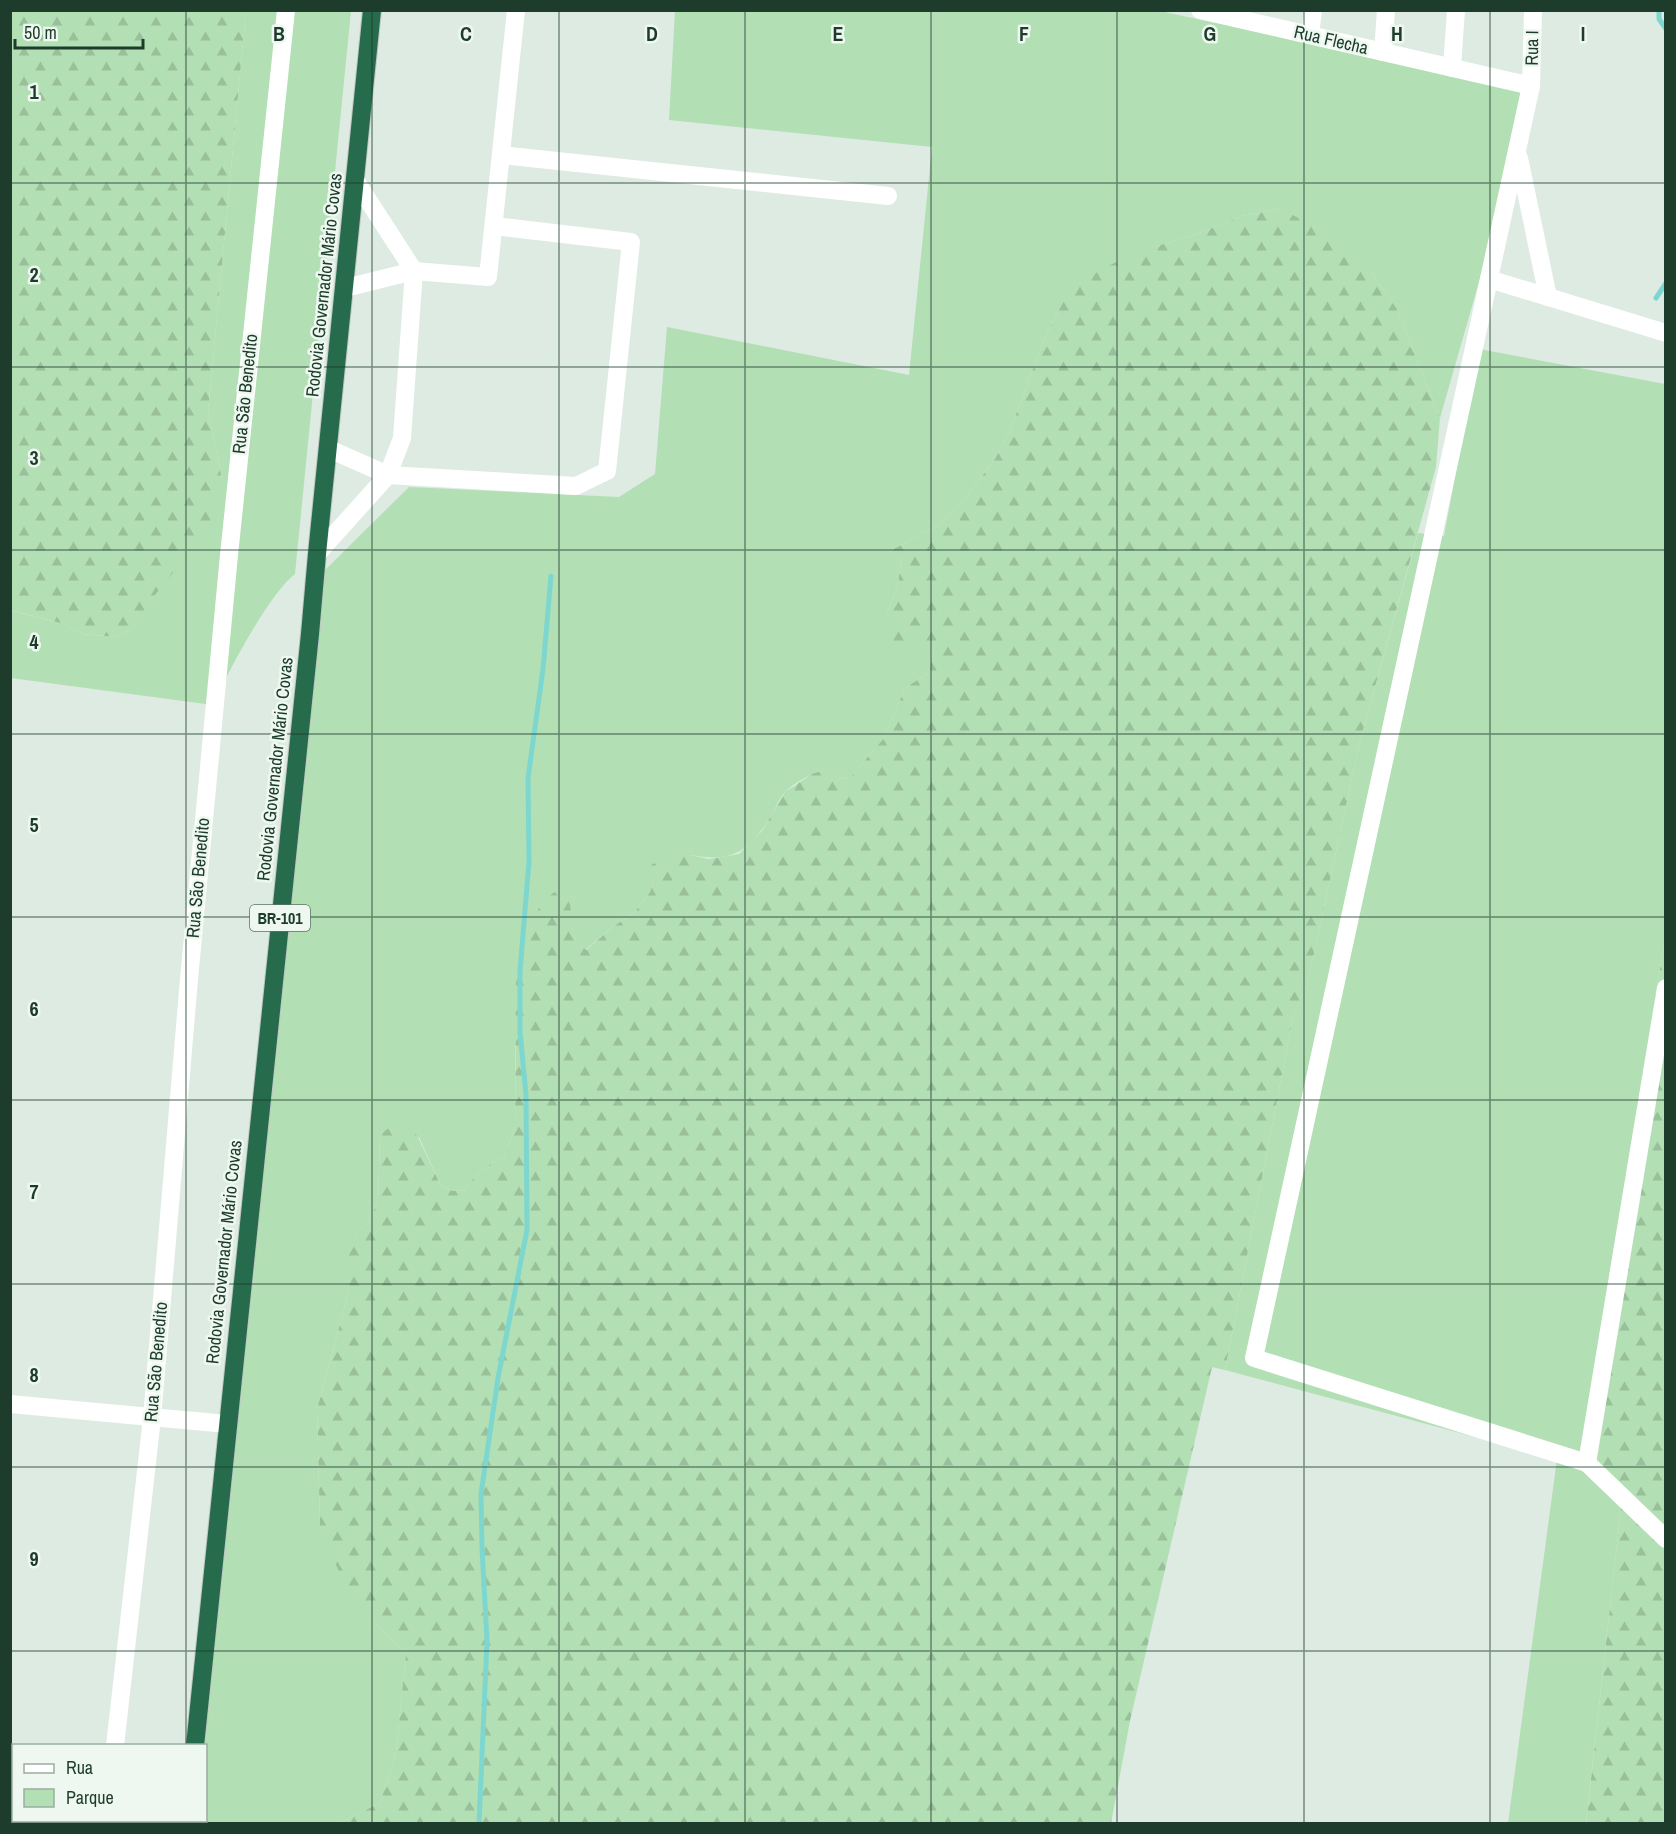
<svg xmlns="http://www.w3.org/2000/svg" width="1676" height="1834" font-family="'Archivo Narrow',sans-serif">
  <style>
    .green { fill: #b3dfb4 }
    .forest { fill: url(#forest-firs) }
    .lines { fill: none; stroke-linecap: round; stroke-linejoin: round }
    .stream { stroke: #7ed7cf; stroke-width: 5 }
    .highway-casing { stroke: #c0c8c4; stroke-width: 20 }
    .minor { stroke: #fff; stroke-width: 18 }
    .highway { stroke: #266c4c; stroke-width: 18 }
    .grid { fill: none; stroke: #1d3c2c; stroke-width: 1.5; stroke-opacity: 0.55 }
    .labels { text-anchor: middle; stroke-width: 5; stroke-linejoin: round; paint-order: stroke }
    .shield { fill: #eef8f0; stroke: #5c7467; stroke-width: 1.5 }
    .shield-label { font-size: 16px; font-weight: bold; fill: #1d3c2c }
    .street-label { font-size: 18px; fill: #1d3c2c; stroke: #eef8f0 }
    .grid-label { font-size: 20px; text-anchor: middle; font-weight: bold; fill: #1d3c2c; stroke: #eef8f0; stroke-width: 5; stroke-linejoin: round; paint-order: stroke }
  </style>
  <defs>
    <pattern id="forest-firs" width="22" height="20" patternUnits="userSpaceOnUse" patternTransform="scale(1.5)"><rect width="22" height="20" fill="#b3dfb4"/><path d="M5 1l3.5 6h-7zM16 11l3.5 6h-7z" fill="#9ac09b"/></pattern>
  </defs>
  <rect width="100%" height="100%" fill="#ddebe2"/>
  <g class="green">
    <path d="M246 11H351L295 574C268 595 228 672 213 705L11 678 10 610 60 623 83 634 114 637 132 629 222 479 208 412Z"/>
    <path d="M675 11H1160L1524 89 1517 149 1440 418 1397 309 1370 271 1280 209 1242 216 1192 236 1150 248 1063 302 1045 337 1010 430 995 459 966 497 937 526 890 551 901 561 898 584 886 616 932 649 930 672 905 688 884 738 849 779 836 778 822 771C810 774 794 783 785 792 779 799 775 809 771 816 749 852 732 863 690 855L654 880 650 892 635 912 614 926 585 950 576 941 572 925 515 1045V1129L504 1157C486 1165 476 1174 464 1190L453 1191 441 1186 419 1137 380 1135 378 1200 370 1219 357 1233 349 1251 353 1270 347 1298 317 1409 320 1527 372 1621 406 1653 396 1752 380 1803 339 1823 196 1824 197 1821 206 1820 204 1745 323 572 409 487 619 497 655 474 667 327 909 375 932 147 669 120Z"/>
    <path d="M1479 349 1665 384V938L1599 1337 1622 1499 1586 1823H1508L1557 1459 1225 1370 1293 1017 1308 981 1360 741 1418 533 1444 536Z"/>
  </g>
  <g class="forest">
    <path d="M10 11H246L208 412 222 479 208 529 151 600 132 629 114 637 83 634 60 623 11 610Z"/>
    <path d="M1280 209 1311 224 1370 271 1397 309 1440 418 1436 467 1360 741 1308 981 1293 1017 1225 1370 1212 1367 1130 1721 1111 1823H339L380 1803 396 1752 406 1653 372 1621 342 1579 320 1527 317 1409 347 1298 352 1270 348 1251 357 1233 370 1219 378 1200 380 1135 391 1126H409L418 1137 441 1186 453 1191 464 1190C476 1174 486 1165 504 1157L515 1129 516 970 525 934 540 906 553 893 567 887 576 941 586 950 614 926 635 912 650 892 654 880 651 865 669 856 690 855 709 859 739 854 762 831 785 792 812 774 821 771 831 772 836 778 849 779 884 738 905 688 930 672 932 649 891 643 886 616 898 584 901 561 890 551 937 526 966 497 995 459 1010 430 1045 337 1063 302 1079 282 1114 263 1150 248 1192 236 1242 216Z"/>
    <path d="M1665 938V1823L1586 1824 1622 1499 1602 1466 1590 1416 1599 1337Z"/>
  </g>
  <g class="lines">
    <g class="stream">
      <path d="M1659 10V19L1666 29"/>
      <path d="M1656 298 1666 283"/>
      <path d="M479 1824 487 1641 482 1548 481 1494 498 1378 527 1230 526 1095 520 1032V971L529 861 528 778 543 669 551 576"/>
    </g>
    <defs>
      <g id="highway">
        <path d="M195 1746 310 634 317 554 372 10"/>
        <path d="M187 1824 188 1820"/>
      </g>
    </defs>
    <use href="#highway" class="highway-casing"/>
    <g class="minor">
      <path d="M1200 10 1531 86"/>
      <path d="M1533 10 1531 86 1254 1358 1587 1463 1666 1539"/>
      <path d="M1310 35 1313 10"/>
      <path d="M1383 52 1386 10"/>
      <path d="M1452 68 1456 10"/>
      <path d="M501 155 888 196"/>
      <path d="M1519 158 1548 297"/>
      <path d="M1489 279 1666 333"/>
      <path d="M345 288 414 271 488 277 516 10"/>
      <path d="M329 449 388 475 576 486 607 471 631 242 494 226"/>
      <path d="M317 554 388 475 402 438 414 271 355 180"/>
      <path d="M10 1404 227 1424"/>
      <path d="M1587 1463 1666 988"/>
      <path d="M115 1746 152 1418 189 979 229 555 286 10"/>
    </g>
    <use href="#highway" class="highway"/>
  </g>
  <path class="grid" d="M186 10V1746M372 10V1824M559 10V1824M745 10V1824M931 10V1824M1117 10V1824M1304 10V1824M1490 10V1824M10 183H1666M10 367H1666M10 550H1666M10 734H1666M10 917H1666M10 1100H1666M10 1284H1666M10 1467H1666M10 1651H1666M186 1820V1824"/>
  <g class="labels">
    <rect class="shield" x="250" y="905" width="60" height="26" rx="4.5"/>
    <g class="shield-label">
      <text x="280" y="924">BR-101</text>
    </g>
    <g class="street-label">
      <text transform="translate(1331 40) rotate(13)" y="6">Rua Flecha</text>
      <text transform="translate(1532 48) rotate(-89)" y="6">Rua I</text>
      <text transform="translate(324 285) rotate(-84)" y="6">Rodovia Governador Mário Covas</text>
      <text transform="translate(245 394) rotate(-84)" y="6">Rua São Benedito</text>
      <text transform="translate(275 769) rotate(-84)" y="6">Rodovia Governador Mário Covas</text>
      <text transform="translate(198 878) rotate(-85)" y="6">Rua São Benedito</text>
      <text transform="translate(224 1252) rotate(-84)" y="6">Rodovia Governador Mário Covas</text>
      <text transform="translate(156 1362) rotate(-85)" y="6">Rua São Benedito</text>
    </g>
  </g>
  <g class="grid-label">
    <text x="279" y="41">B</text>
    <text x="466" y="41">C</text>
    <text x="652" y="41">D</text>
    <text x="838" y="41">E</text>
    <text x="1024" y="41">F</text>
    <text x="1210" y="41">G</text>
    <text x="1397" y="41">H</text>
    <text x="1583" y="41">I</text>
    <text x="34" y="99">1</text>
    <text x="34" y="282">2</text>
    <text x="34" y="465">3</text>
    <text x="34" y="649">4</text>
    <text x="34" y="832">5</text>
    <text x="34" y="1016">6</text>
    <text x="34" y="1199">7</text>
    <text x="34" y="1382">8</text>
    <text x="34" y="1566">9</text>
  </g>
  <rect width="1676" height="1834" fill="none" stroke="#1d3c2c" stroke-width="24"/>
  <rect x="12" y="1744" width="195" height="78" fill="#eef8f0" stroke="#9aada2" stroke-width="1.5"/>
  <rect x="24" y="1764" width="30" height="9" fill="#ffffff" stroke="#9aada2" stroke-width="1.5"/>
  <text x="66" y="1774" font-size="18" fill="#1d3c2c">Rua</text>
  <rect x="24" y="1789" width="30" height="18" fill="#b3dfb4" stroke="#9aada2" stroke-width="1.5"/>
  <text x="66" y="1804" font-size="18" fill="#1d3c2c">Parque</text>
  <path d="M15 39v9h128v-9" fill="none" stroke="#1d3c2c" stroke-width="3"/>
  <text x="24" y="39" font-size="18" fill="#1d3c2c" stroke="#eef8f0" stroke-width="4.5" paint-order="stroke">50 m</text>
</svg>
